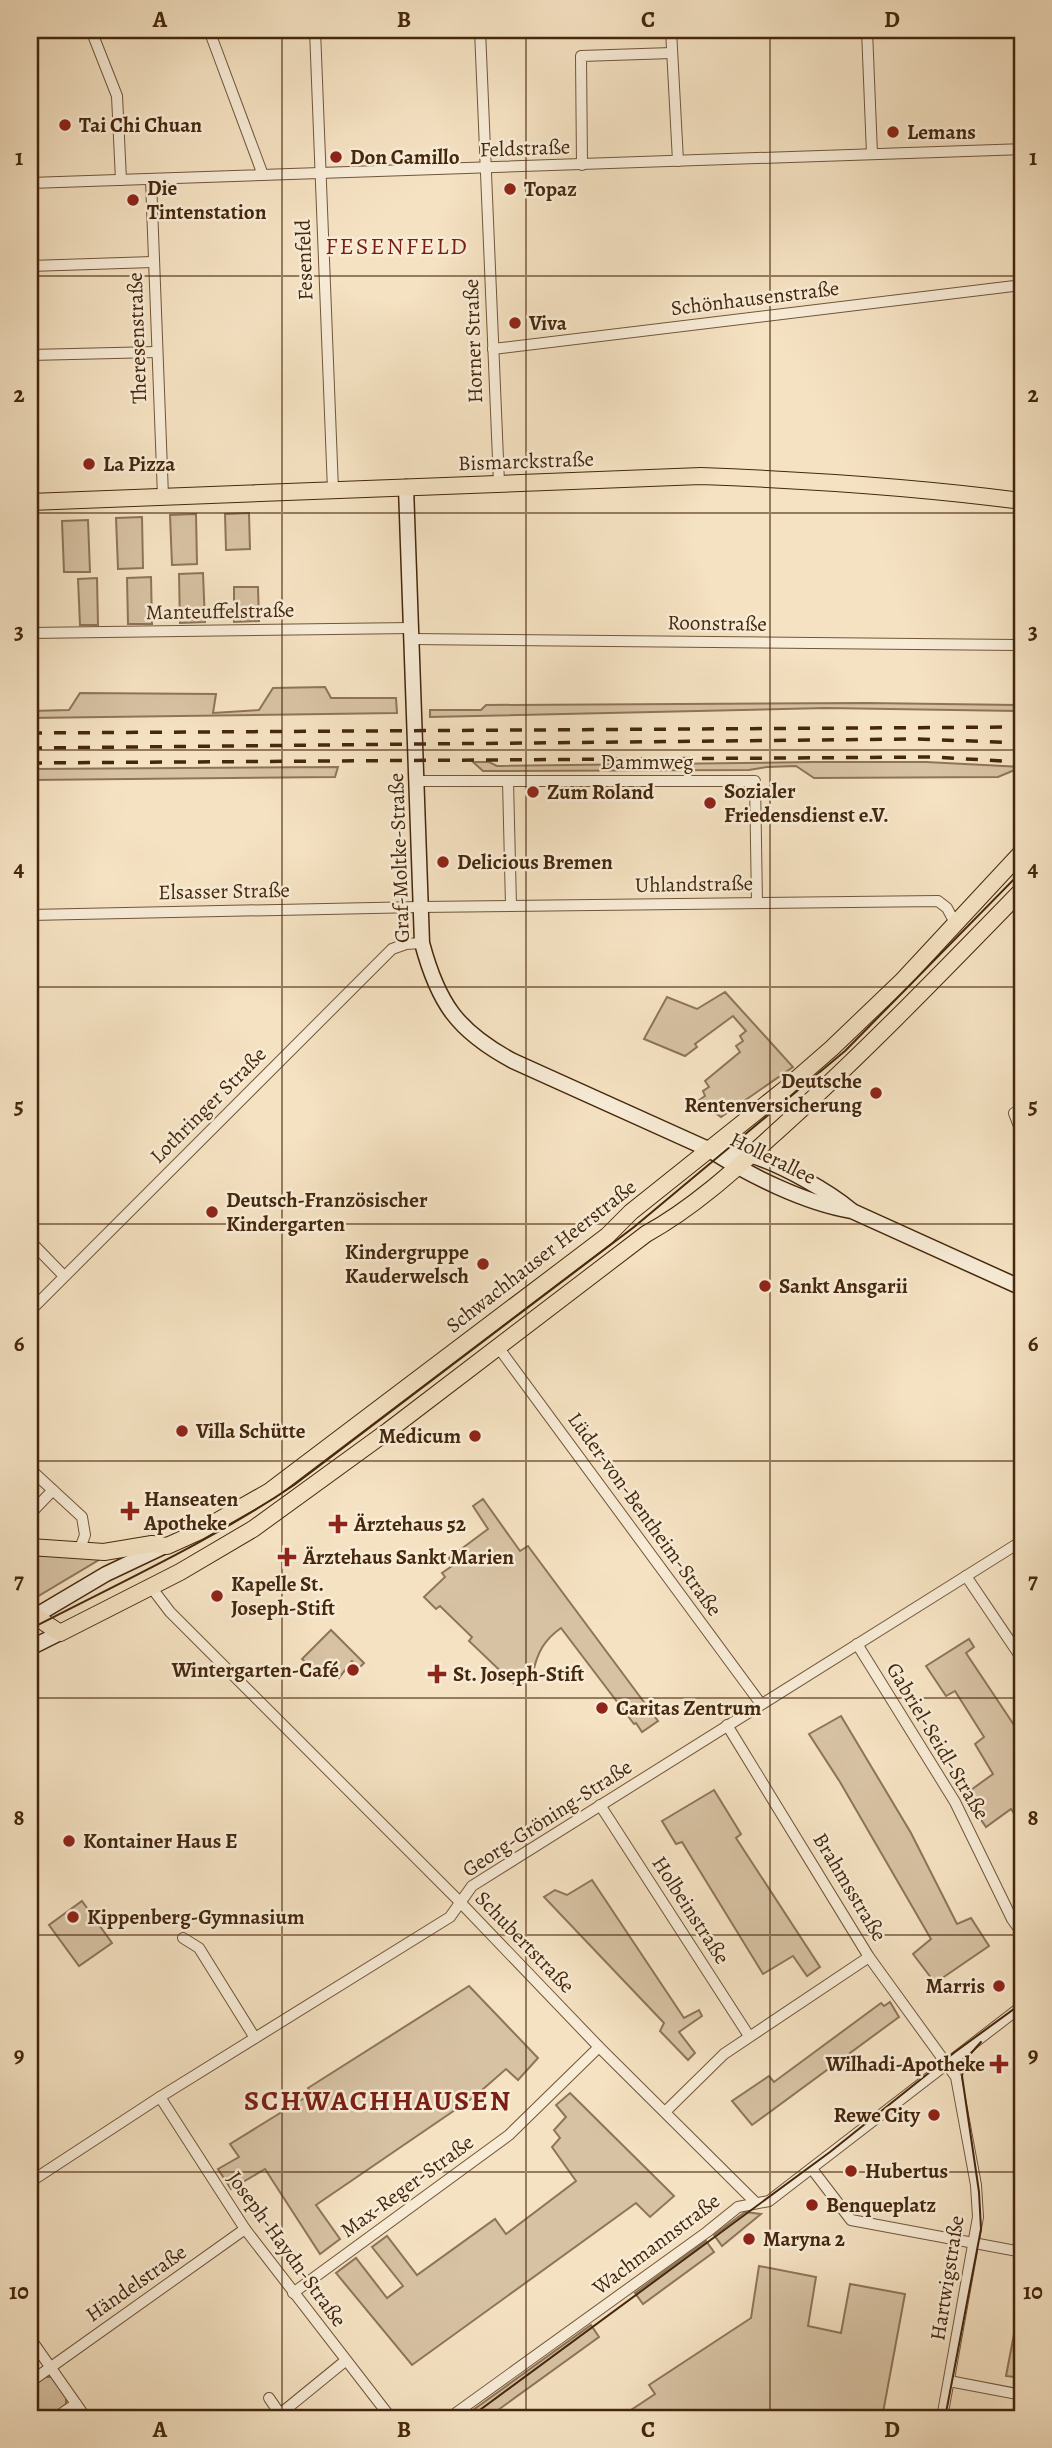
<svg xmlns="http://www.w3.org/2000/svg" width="1052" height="2448" font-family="Alegreya,serif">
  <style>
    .green { fill: #d7c2a3; stroke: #8e7458; stroke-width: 2 }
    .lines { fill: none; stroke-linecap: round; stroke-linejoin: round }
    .street-casing { stroke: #71563a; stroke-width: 12 }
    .secondary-casing { stroke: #45270c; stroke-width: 17 }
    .primary-casing { stroke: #45270c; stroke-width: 18 }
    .street { stroke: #f8ecd7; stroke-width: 10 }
    .secondary { stroke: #f8ecd7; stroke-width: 14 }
    .primary { stroke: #f5e2c2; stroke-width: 16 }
    .tram { stroke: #45270c; stroke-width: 2 }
    .rail { stroke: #45270c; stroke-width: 3.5; stroke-dasharray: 12 12; stroke-linecap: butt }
    .grid { fill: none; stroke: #45270c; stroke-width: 2; stroke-opacity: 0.55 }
    .poi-dot { fill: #8f2418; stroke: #f8ecd7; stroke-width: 2.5 }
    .labels { text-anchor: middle; stroke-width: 5; stroke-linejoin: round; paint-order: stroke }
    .poi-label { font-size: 21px; font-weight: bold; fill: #45270c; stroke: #f8ecd7; text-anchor: start }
    .street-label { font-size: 21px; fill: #45270c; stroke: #f8ecd7 }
    .quarter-label { font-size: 24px; letter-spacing: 2px; fill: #7a1f14; stroke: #f8ecd7 }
    .district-label { font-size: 28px; font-weight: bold; letter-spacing: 2px; fill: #7a1f14; stroke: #f8ecd7 }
    .neatline { fill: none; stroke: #45270c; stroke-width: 2.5 }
    .grid-label { font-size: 23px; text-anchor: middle; font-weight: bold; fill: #45270c }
  </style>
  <rect width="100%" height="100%" fill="#f5e2c2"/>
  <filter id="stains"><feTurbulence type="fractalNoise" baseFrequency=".00286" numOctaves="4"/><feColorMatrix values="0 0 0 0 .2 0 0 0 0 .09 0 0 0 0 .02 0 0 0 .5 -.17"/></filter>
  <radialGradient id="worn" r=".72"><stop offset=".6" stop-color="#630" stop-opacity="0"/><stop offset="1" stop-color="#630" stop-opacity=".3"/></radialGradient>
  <g class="green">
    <path d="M249 513 250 549 226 550 225 514Z"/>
    <path d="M196 514 197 564 172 565 170 515Z"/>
    <path d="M142 517 143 568 118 569 116 518Z"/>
    <path d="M88 520 90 572H64L62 521Z"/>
    <path d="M203 573 205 622 180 623 179 574Z"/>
    <path d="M151 577 152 624H128L127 578Z"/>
    <path d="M97 578 98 625H80L78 579Z"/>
    <path d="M234 587H258L259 621 234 622Z"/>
    <path d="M325 687 331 698H396L397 713 30 718V695H32L31 711 69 710 80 693 216 694 213 713 259 710 273 688Z"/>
    <path d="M867 703 1022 705V711L826 708 430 717V710H481L486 705Z"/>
    <path d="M473 762H489L497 766 815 762H926L1022 767 998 777 814 778 796 766 767 767 749 770 483 771Z"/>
    <path d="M338 767 335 777 30 780V769Z"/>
    <path d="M725 992 793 1067 721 1117 698 1101 705 1096 703 1091 709 1087 705 1081 740 1052 736 1046 743 1041 740 1036 746 1031 733 1016 695 1044 697 1047 685 1056 644 1039 667 997 697 1009Z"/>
    <path d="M483 1499 520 1551 528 1546 658 1721 642 1732 636 1723 634 1724 561 1628C544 1640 537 1653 533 1673L523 1672 516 1677 513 1683 469 1641 472 1637 440 1606 436 1609 424 1597 445 1577 442 1573 452 1566 449 1558 488 1529 473 1506Z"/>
    <path d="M30 1555 102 1558 30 1601Z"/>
    <path d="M331 1630 364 1663 359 1668 352 1661 339 1678 326 1666 318 1674 302 1659Z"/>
    <path d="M969 1639 974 1647 966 1653 1022 1737V1825L1011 1809 986 1827 964 1795 993 1774 975 1744 984 1737 955 1691 946 1696 926 1666Z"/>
    <path d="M841 1716 911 1833 957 1924 971 1918 989 1946 935 1983 913 1954 931 1939 840 1782 809 1734Z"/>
    <path d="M714 1790 741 1834 736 1838 820 1967 807 1976 793 1956 763 1974 682 1842 676 1844 662 1821Z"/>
    <path d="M592 1880 684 2018 699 2010 702 2016 679 2032 695 2053 688 2060 660 2031 664 2023 544 1897 555 1890 567 1895Z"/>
    <path d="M82 1901 112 1943 79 1966 49 1925Z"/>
    <path d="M469 1986 538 2058 518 2080 506 2069 474 2097 316 2205 340 2239 320 2254 265 2169 231 2189 218 2169 239 2157 230 2144 311 2094 308 2088Z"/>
    <path d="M890 2002 899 2017 752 2125 732 2101 769 2076 774 2082 881 2003 884 2006Z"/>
    <path d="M570 2093 674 2196 650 2217 636 2203 412 2365 336 2273 356 2258 387 2298 403 2286 372 2247 387 2236 417 2275 495 2219 506 2234 576 2181 552 2147 560 2138 554 2130 566 2117 556 2105Z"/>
    <path d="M745 2212 761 2214 722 2246 714 2235Z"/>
    <path d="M706 2241 714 2252 643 2304 635 2293Z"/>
    <path d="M759 2266 816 2277 808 2326 841 2333 850 2284 905 2294 882 2418H619L655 2394 649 2385 751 2318Z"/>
    <path d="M1019 2308 1022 2309 1021 2378 1006 2376Z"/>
    <path d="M591 2325 599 2337 487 2418H462Z"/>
    <path d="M43 2377H52L66 2398V2404L48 2418H30V2386Z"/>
  </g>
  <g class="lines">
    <defs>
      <g id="street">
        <path d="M91 30 117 96 121 180"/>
        <path d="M209 30 263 175"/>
        <path d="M315 30 333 490"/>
        <path d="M480 30 499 483"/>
        <path d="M671 30 678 161"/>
        <path d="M867 30 872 154"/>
        <path d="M582 165 581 56 672 53"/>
        <path d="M151 180 163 496"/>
        <path d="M30 183 1022 149"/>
        <path d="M30 266 153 262"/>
        <path d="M493 349 1022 285"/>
        <path d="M30 355 157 352"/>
        <path d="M30 633 411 628"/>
        <path d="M411 639 1022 645"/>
        <path d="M417 781H755L757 903"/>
        <path d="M508 781 511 906"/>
        <path d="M30 915 420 907 938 901 947 908 956 925"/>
        <path d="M1022 1110 1014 1113 1022 1134"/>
        <path d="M30 1241 64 1276"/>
        <path d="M30 1311 392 949 406 944 422 943"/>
        <path d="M498 1347 761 1704"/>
        <path d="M30 1469 82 1517 85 1535 79 1551"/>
        <path d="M30 1514 53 1490"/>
        <path d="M966 1576 1022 1659"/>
        <path d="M151 1587 170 1612 460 1902 599 2047 756 2203"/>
        <path d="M857 1644 955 1802 1012 1919 1022 1933"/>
        <path d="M727 1725 869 1957 956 2077 976 2185 978 2217 942 2418"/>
        <path d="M600 1805 749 2036"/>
        <path d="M183 1938 199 1948 255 2038"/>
        <path d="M160 2097 245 2229 391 2418"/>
        <path d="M666 2111 724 2054 869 1957"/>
        <path d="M812 2169 851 2220 1022 2252"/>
        <path d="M30 2182 160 2097 450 1917 472 1886 1022 1541"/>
        <path d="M293 2293 509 2135 599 2047"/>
        <path d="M30 2338 86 2418"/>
        <path d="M949 2381 1022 2395"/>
        <path d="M30 2382 245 2229"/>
        <path d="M269 2398 280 2414 345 2361"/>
        <path d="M55 2418 76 2404"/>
        <path d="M449 2418 707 2232 738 2207 769 2201 1022 2006"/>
      </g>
      <g id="secondary">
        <path d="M406 487 422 943C438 1003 457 1031 513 1061L708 1149C749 1175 804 1203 852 1211L1022 1288"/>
        <path d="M714 1150C727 1152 741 1152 753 1156 783 1166 827 1190 851 1210"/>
        <path d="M30 1619 106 1574 165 1546"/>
        <path d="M30 1648 60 1633"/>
      </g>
      <g id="primary">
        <path d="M30 502 701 476C809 480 915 487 1022 501"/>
        <path d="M30 1547 104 1552 152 1544 167 1546 198 1532 270 1491 607 1236 631 1212 785 1089 832 1048 903 980 1022 852"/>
        <path d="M30 1613 60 1633 180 1572 253 1529 388 1431 646 1234C697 1206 741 1164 784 1125 867 1050 944 970 1022 890"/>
      </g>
    </defs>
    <use href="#street" class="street-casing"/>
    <use href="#secondary" class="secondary-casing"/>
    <use href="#primary" class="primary-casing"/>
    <use href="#street" class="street"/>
    <use href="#secondary" class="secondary"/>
    <use href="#primary" class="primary"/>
    <g class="tram">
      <path d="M30 1629C119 1583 211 1541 294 1485L634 1227 845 1051 1022 871"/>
      <path d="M469 2418 830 2152 955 2052 1022 2003"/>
      <path d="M945 2418 981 2229 979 2192 962 2076 965 2060 981 2042"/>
    </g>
    <g class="rail">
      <path d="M30 733 1022 727"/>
      <path d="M30 748 918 739 1022 743"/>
      <path d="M30 763 932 757 1022 762"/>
    </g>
  </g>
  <path class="grid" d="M282 30V2418M526 30V2418M770 30V2418M30 276H1022M30 513H1022M30 750H1022M30 987H1022M30 1224H1022M30 1461H1022M30 1698H1022M30 1935H1022M30 2172H1022"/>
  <g class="poi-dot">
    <circle cx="65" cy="125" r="7"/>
    <circle cx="893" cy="132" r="7"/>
    <circle cx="336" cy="157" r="7"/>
    <circle cx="510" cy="189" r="7"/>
    <circle cx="133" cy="200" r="7"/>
    <circle cx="515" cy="323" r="7"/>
    <circle cx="89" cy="464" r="7"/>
    <circle cx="533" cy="792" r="7"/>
    <circle cx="710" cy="803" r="7"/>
    <circle cx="443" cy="862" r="7"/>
    <circle cx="876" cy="1093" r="7"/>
    <circle cx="212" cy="1212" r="7"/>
    <circle cx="483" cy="1264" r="7"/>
    <circle cx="765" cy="1286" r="7"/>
    <circle cx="182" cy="1431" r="7"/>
    <circle cx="475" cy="1436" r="7"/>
    <path d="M126.5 1500.5h7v7h7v7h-7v7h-7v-7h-7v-7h7z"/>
    <path d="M334.5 1513.5h7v7h7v7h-7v7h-7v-7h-7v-7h7z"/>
    <path d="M283.5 1546.5h7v7h7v7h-7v7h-7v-7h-7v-7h7z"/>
    <circle cx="217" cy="1596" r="7"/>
    <circle cx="353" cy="1670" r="7"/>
    <path d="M433.5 1663.5h7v7h7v7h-7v7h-7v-7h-7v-7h7z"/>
    <circle cx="602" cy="1708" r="7"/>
    <circle cx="69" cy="1841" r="7"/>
    <circle cx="73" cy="1917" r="7"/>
    <circle cx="999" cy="1986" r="7"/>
    <path d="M995.5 2053.5h7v7h7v7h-7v7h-7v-7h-7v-7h7z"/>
    <circle cx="934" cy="2115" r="7"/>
    <circle cx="851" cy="2171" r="7"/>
    <circle cx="812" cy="2205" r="7"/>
    <circle cx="749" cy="2239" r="7"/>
  </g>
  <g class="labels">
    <g class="poi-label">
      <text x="79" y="132">Tai Chi Chuan</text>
      <text x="907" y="139">Lemans</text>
      <text x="350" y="164">Don Camillo</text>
      <text x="147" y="195">Die<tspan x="147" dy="24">Tintenstation</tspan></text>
      <text x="524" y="196">Topaz</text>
      <text x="529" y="330">Viva</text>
      <text x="103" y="471">La Pizza</text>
      <text x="724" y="798">Sozialer<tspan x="724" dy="24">Friedensdienst e.V.</tspan></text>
      <text x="547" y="799">Zum Roland</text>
      <text x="457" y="869">Delicious Bremen</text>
      <text x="862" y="1088" text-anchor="end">Deutsche<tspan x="862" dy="24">Rentenversicherung</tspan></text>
      <text x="226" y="1207">Deutsch-Französischer<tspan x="226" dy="24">Kindergarten</tspan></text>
      <text x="469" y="1259" text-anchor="end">Kindergruppe<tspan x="469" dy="24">Kauderwelsch</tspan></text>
      <text x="779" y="1293">Sankt Ansgarii</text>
      <text x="196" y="1438">Villa Schütte</text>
      <text x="461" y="1443" text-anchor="end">Medicum</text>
      <text x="144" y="1506">Hanseaten<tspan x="144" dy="24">Apotheke</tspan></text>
      <text x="354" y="1531">Ärztehaus 52</text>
      <text x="303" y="1564">Ärztehaus Sankt Marien</text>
      <text x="231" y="1591">Kapelle St.<tspan x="231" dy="24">Joseph-Stift</tspan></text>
      <text x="339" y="1677" text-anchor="end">Wintergarten-Café</text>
      <text x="453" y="1681">St. Joseph-Stift</text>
      <text x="616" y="1715">Caritas Zentrum</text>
      <text x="83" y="1848">Kontainer Haus E</text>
      <text x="87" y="1924">Kippenberg-Gymnasium</text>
      <text x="985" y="1993" text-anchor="end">Marris</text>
      <text x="985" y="2071" text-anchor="end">Wilhadi-Apotheke</text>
      <text x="920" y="2122" text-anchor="end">Rewe City</text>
      <text x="865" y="2178">Hubertus</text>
      <text x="826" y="2212">Benqueplatz</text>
      <text x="763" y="2246">Maryna 2</text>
    </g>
    <g class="street-label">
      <text transform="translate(525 148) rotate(-2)" y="7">Feldstraße</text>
      <text transform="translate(304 260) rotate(-92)" y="7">Fesenfeld</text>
      <text transform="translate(755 298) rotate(-7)" y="7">Schönhausenstraße</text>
      <text transform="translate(137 338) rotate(-92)" y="7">Theresenstraße</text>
      <text transform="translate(473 341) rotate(-92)" y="7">Horner Straße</text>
      <text transform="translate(526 461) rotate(-2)" y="7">Bismarckstraße</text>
      <text transform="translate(220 611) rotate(-1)" y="7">Manteuffelstraße</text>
      <text transform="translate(717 623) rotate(1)" y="7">Roonstraße</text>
      <text x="647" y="769">Dammweg</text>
      <text transform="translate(399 858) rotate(-92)" y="7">Graf-Moltke-Straße</text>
      <text transform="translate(694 884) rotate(-1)" y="7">Uhlandstraße</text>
      <text transform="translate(224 891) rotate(-1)" y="7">Elsasser Straße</text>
      <text transform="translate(208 1105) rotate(-45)" y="7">Lothringer Straße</text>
      <text transform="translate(773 1158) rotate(26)" y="7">Hollerallee</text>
      <text transform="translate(541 1256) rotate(-38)" y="7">Schwachhauser Heerstraße</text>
      <text transform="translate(645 1514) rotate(54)" y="7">Lüder-von-Bentheim-Straße</text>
      <text transform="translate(938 1741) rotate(59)" y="7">Gabriel-Seidl-Straße</text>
      <text transform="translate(547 1818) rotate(-33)" y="7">Georg-Gröning-Straße</text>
      <text transform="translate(850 1887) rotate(59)" y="7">Brahmsstraße</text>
      <text transform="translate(691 1910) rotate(57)" y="7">Holbeinstraße</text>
      <text transform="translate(525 1942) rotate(46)" y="7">Schubertstraße</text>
      <text transform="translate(407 2186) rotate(-36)" y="7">Max-Reger-Straße</text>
      <text transform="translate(656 2244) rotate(-37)" y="7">Wachmannstraße</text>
      <text transform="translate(287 2249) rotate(54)" y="7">Joseph-Haydn-Straße</text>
      <text transform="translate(947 2278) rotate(-81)" y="7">Hartwigstraße</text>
      <text transform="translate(136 2283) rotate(-35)" y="7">Händelstraße</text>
    </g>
    <g class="quarter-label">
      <text x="397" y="254">FESENFELD</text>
    </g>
    <g class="district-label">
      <text x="378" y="2110">SCHWACHHAUSEN</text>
    </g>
  </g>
  <rect width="1052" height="2448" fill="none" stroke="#f5e2c2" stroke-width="77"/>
  <rect x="38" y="38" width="976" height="2372" class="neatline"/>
  <g class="grid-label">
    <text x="160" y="27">A</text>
    <text x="404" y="27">B</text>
    <text x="648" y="27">C</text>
    <text x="892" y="27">D</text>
    <text x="19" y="165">1</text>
    <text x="1033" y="165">1</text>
    <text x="19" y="402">2</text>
    <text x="1033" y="402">2</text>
    <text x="19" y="639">3</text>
    <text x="1033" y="639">3</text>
    <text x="19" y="876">4</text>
    <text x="1033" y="876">4</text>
    <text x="19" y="1113">5</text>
    <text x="1033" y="1113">5</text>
    <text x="19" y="1351">6</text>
    <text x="1033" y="1351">6</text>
    <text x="19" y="1588">7</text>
    <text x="1033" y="1588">7</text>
    <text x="19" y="1825">8</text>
    <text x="1033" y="1825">8</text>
    <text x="19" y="2062">9</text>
    <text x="1033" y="2062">9</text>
    <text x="19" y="2299">10</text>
    <text x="1033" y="2299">10</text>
    <text x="160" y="2437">A</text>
    <text x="404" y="2437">B</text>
    <text x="648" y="2437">C</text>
    <text x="892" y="2437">D</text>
  </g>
  <rect width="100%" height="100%" filter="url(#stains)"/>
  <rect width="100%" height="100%" fill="url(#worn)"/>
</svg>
